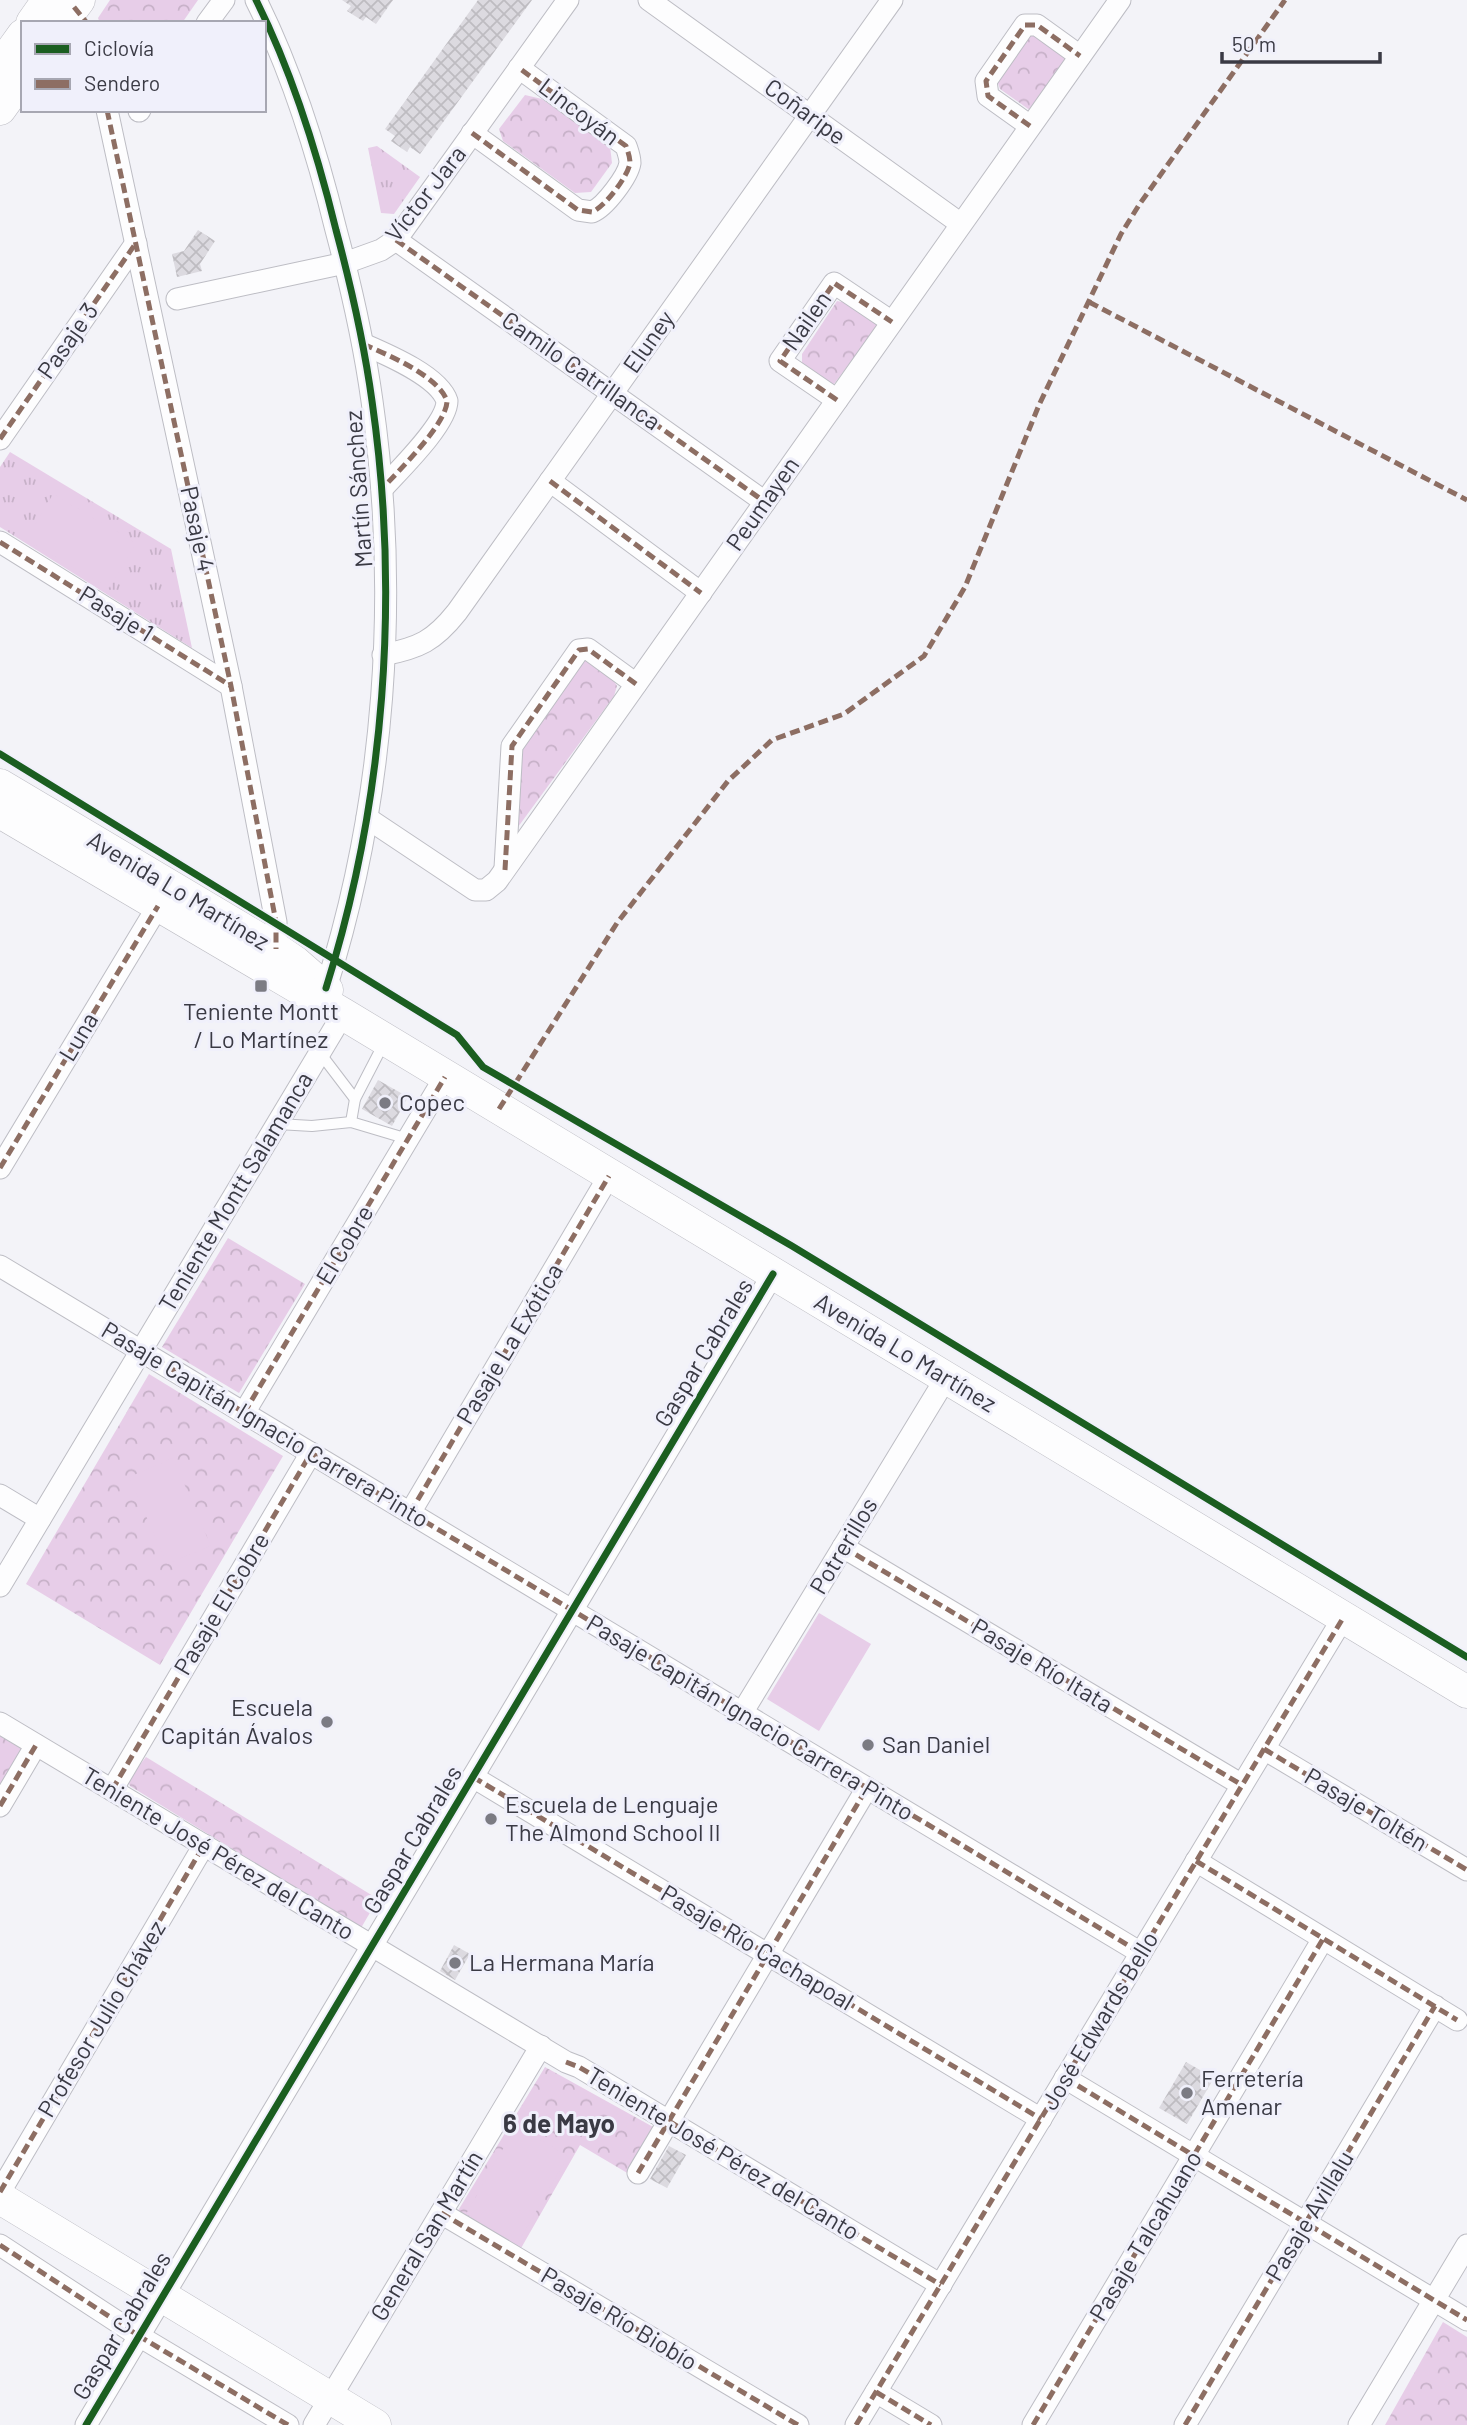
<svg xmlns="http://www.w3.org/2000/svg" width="1467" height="2425" font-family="Barlow,sans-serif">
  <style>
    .grass { fill: url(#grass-tufts) }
    .park { fill: url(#park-crowns) }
    .pitch { fill: #e7cde8 }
    .building { fill: url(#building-cross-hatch) }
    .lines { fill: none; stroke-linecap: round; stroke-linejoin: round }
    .lane-casing { stroke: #bdbdc4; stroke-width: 12 }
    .street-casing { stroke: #bdbdc4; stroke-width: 23 }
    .secondary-casing { stroke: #bdbdc4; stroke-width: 33 }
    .lane { stroke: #fdfdfe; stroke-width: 10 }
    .street { stroke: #fdfdfe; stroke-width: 21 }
    .secondary { stroke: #fdfdfe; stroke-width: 32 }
    .quiet { stroke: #8d6e63; stroke-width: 5; stroke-dasharray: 10 5; stroke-linecap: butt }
    .cycleway-casing { stroke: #f0f0fb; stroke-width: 11 }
    .cycleway { stroke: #1b5e20; stroke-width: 7 }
    .poi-dot { fill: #7b7b83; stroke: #f0f0fb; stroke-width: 2.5 }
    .labels { text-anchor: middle; stroke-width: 6; stroke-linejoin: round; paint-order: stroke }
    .street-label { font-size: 24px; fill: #3a3a44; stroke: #f0f0fb }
    .poi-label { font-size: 24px; fill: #3a3a44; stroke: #f0f0fb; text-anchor: start }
    .neighbourhood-label { font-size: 26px; font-weight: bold; fill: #3a3a44; stroke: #f0f0fb }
  </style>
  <defs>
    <pattern id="grass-tufts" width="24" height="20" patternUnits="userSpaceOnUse" patternTransform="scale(1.75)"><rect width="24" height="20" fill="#e7cde8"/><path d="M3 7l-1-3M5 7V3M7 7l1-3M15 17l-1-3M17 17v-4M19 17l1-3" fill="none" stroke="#c7b1c8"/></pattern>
    <pattern id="park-crowns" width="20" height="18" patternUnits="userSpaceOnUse" patternTransform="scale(1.75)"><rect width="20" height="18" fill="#e7cde8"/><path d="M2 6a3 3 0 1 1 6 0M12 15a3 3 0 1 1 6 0" fill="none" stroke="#c7b1c8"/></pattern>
    <pattern id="building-cross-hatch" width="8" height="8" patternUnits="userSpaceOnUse" patternTransform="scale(1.75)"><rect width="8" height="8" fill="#dcdae0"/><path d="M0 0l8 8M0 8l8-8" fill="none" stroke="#bebcc1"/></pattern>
  </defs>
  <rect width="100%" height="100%" fill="#f3f3f8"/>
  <g class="grass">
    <path d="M377 146 420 177 394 214 381 213 368 148Z"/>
    <path d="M10 452 171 549 192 648 0 527V467Z"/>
  </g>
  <g class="park">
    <path d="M110 0H198L182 23H100L98 18Z"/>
    <path d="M1026 36H1035L1069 59 1031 111 1000 89 996 78Z"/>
    <path d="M525 95 542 99 610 146 612 163 591 192 575 193 503 141 499 129Z"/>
    <path d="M837 301 852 304 880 323 831 388 802 364V354Z"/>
    <path d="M588 660 612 678 617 686 614 696 518 827 521 748 578 662Z"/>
    <path d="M228 1238 305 1284 239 1393 162 1347Z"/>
    <path d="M149 1374 283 1456 160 1665 26 1584Z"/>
    <path d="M0 1736 25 1751 0 1793Z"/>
    <path d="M146 1757 378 1899 361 1928 130 1786 128 1780Z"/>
    <path d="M545 2067 655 2128 629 2174 580 2145 520 2250 456 2214Z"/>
    <path d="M1443 2322 1467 2337V2425H1385Z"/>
  </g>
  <g class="pitch">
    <path d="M53 494 136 543 109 588 26 540Z"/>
    <path d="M173 1458 211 1546 167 1564 129 1477Z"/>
    <path d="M819 1613 871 1644 819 1731 767 1699Z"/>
    <path d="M516 2126 568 2156 518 2243 466 2214Z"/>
  </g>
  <g class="building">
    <path d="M342 0H393L376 24 366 17 363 21 347 11 351 6Z"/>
    <path d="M478 0H532L420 154 410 147 407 152 391 141 395 136 385 129Z"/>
    <path d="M198 230 215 241 200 264 202 271 177 277 172 254 184 251Z"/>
    <path d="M378 1080 408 1097 392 1126 362 1109Z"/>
    <path d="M454 1945 470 1954 455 1980 440 1971Z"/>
    <path d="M1186 2062 1214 2078 1187 2124 1159 2108Z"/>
    <path d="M669 2146 686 2155 667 2188 650 2179Z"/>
  </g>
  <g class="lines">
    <defs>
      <g id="lane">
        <path d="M320 1053 355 1099"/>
        <path d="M351 1122 355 1099 385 1041"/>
        <path d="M278 1124 312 1126 351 1122 408 1139"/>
      </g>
      <g id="street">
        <path d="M256 0C292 72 317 152 336 230 351 286 364 343 372 401 400 595 385 801 326 988"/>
        <path d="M649 0 961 224"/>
        <path d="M207 23 224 0"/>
        <path d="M107 110 231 686 276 922V949"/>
        <path d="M139 111 140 110"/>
        <path d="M1030 126 988 96 986 81 1025 25H1037L1080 56"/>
        <path d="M472 133 578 210 592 212C605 207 628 176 630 163 630 157 628 152 626 146L519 68"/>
        <path d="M396 240 765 502"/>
        <path d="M177 299 345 263 381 250 396 240 568 0"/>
        <path d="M363 344C386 354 439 376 447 401 447 424 398 471 382 489"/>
        <path d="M837 400 780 361 834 283 892 322"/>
        <path d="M0 439 136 243"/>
        <path d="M550 481 701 593"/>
        <path d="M0 542 231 686"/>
        <path d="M383 655C419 648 434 641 457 612L892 0"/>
        <path d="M367 818 475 890H486L497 881 1120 0"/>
        <path d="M505 868 512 746 579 650 588 649 636 684"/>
        <path d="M0 1168 158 906"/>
        <path d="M0 1266 1141 1953"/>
        <path d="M244 1413 445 1077"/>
        <path d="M0 1495 40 1519"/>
        <path d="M410 1513 609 1176"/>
        <path d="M843 1547 1242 1785"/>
        <path d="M0 1586 343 1014"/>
        <path d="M742 1713 946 1378"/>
        <path d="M0 1723 566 2062 579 2067 941 2285"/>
        <path d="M1264 1749 1467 1870"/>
        <path d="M473 1777 1041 2119"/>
        <path d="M112 1790 311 1453"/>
        <path d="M0 1806 36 1745"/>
        <path d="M1196 1861 1457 2020"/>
        <path d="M1065 2078 1467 2320"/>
        <path d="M638 2173 867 1788"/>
        <path d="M0 2192 204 1845"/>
        <path d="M441 2213 798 2425"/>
        <path d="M0 2245 139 2336 288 2425"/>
        <path d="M876 2392 931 2425"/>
        <path d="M86 2425 773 1274"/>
        <path d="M314 2425 541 2046"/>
        <path d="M856 2425 1343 1618"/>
        <path d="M1033 2425 1323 1939"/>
        <path d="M1185 2425 1435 2006"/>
        <path d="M1359 2425 1467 2245"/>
      </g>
      <g id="secondary">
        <path d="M32 23 48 0"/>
        <path d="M62 23 79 0"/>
        <path d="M0 67 23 35"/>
        <path d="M0 109 23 77"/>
        <path d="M0 785 276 949 295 962 327 990"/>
        <path d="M0 812 343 1014 1467 1692"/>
        <path d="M0 2198 375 2425"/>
      </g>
    </defs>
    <use href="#lane" class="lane-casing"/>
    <use href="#street" class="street-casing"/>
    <use href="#secondary" class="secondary-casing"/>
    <use href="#lane" class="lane"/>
    <use href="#street" class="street"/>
    <use href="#secondary" class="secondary"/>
    <g class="quiet">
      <path d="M74 7 87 23"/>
      <path d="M107 110 231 686 276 922V949"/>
      <path d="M1030 126 988 96 986 81 1025 25H1037L1080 56"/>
      <path d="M472 133 578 210 592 212C605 207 628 176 630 163 630 157 628 152 626 146L519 68"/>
      <path d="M396 240 765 502"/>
      <path d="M1089 302 1467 500"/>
      <path d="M363 344C386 354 439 376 447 401 447 424 398 471 382 489"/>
      <path d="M837 400 780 361 834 283 892 322"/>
      <path d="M0 439 136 243"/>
      <path d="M550 481 701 593"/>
      <path d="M0 542 231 686"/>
      <path d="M505 870 512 746 579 650 588 649 636 684"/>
      <path d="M499 1109 617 923 728 781 772 740 844 714 924 656 965 587 1039 405 1121 234 1139 205 1285 0"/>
      <path d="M0 1168 158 906"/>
      <path d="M142 1351 1141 1953"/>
      <path d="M244 1413 445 1077"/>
      <path d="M410 1513 609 1176"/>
      <path d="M843 1547 1242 1785"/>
      <path d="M1264 1749 1467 1870"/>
      <path d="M473 1777 1041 2119"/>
      <path d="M112 1790 311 1453"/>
      <path d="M0 1806 36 1745"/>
      <path d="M1196 1861 1457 2020"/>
      <path d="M566 2062 579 2067 941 2285"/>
      <path d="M1065 2078 1467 2320"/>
      <path d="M638 2173 867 1788"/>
      <path d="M0 2192 204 1845"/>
      <path d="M441 2213 798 2425"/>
      <path d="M0 2245 139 2336 288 2425"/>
      <path d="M876 2392 931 2425"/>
      <path d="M856 2425 1343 1618"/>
      <path d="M1033 2425 1323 1939"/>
      <path d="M1185 2425 1435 2006"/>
    </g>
    <defs>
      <g id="cycleway">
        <path d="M256 0C292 72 317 152 336 230 351 286 364 343 372 401 400 595 385 801 326 988"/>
        <path d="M0 754 457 1035 483 1067 792 1246 1467 1657"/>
        <path d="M86 2425 773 1274"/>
      </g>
    </defs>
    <use href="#cycleway" class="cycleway-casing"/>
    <use href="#cycleway" class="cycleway"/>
  </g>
  <g class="poi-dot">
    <rect x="254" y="979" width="14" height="14" rx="3.5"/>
    <circle cx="385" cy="1103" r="7"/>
    <circle cx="327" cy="1722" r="7"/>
    <circle cx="868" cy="1745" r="7"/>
    <circle cx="491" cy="1819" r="7"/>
    <circle cx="455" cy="1963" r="7"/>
    <circle cx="1187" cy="2093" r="7"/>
  </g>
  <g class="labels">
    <g class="street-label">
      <text transform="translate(579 112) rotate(37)" y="8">Lincoyán</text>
      <text transform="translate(805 112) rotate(36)" y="8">Coñaripe</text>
      <text transform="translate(426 194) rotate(-52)" y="8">Víctor Jara</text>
      <text transform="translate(807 321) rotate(-55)" y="8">Nailen</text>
      <text transform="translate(68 341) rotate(-55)" y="8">Pasaje 3</text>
      <text transform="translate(649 342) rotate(-55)" y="8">Eluney</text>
      <text transform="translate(581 371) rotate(35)" y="8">Camilo Catrillanca</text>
      <text transform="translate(359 489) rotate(-94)" y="8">Martín Sánchez</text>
      <text transform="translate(763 504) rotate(-55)" y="8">Peumayen</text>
      <text transform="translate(197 529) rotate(78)" y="8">Pasaje 4</text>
      <text transform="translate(116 614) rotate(32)" y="8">Pasaje 1</text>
      <text transform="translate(178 891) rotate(31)" y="8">Avenida Lo Martínez</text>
      <text transform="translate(79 1037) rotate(-59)" y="8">Luna</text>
      <text transform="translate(236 1192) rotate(-59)" y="8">Teniente Montt Salamanca</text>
      <text transform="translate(345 1245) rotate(-59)" y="8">El Cobre</text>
      <text transform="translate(510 1344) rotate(-59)" y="8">Pasaje La Exótica</text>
      <text transform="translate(704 1353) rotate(-59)" y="8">Gaspar Cabrales</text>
      <text transform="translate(905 1353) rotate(31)" y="8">Avenida Lo Martínez</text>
      <text transform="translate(265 1425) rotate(31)" y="8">Pasaje Capitán Ignacio Carrera Pinto</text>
      <text transform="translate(844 1546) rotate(-59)" y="8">Potrerillos</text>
      <text transform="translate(222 1604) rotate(-59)" y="8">Pasaje El Cobre</text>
      <text transform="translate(1042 1666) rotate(31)" y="8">Pasaje Río Itata</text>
      <text transform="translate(750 1718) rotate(31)" y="8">Pasaje Capitán Ignacio Carrera Pinto</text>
      <text transform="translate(1366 1810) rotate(31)" y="8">Pasaje Toltén</text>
      <text transform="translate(413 1840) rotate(-59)" y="8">Gaspar Cabrales</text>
      <text transform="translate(218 1854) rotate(31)" y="8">Teniente José Pérez del Canto</text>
      <text transform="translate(757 1948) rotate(31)" y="8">Pasaje Río Cachapoal</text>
      <text transform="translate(102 2019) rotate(-59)" y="8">Profesor Julio Chávez</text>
      <text transform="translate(1100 2021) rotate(-59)" y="8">José Edwards Bello</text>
      <text transform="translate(723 2154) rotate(31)" y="8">Teniente José Pérez del Canto</text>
      <text transform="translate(1310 2216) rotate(-59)" y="8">Pasaje Avillalu</text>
      <text transform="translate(427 2236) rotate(-59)" y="8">General San Martín</text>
      <text transform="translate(1146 2236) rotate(-59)" y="8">Pasaje Talcahuano</text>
      <text transform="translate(619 2319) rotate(31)" y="8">Pasaje Río Biobío</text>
      <text transform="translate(122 2326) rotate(-59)" y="8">Gaspar Cabrales</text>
    </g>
    <g class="poi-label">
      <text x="261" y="1020" text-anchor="middle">Teniente Montt<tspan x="261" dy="28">/ Lo Martínez</tspan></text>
      <text x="399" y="1111">Copec</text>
      <text x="313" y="1716" text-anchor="end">Escuela<tspan x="313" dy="28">Capitán Ávalos</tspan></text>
      <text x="882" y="1753">San Daniel</text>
      <text x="505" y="1813">Escuela de Lenguaje<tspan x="505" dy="28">The Almond School II</tspan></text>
      <text x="469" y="1971">La Hermana María</text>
      <text x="1201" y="2087">Ferretería<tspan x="1201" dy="28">Amenar</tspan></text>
    </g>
    <g class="neighbourhood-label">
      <text x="559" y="2133">6 de Mayo</text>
    </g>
  </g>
  <rect x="21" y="21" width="245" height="91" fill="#f0f0fb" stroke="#a7a7b2" stroke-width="2"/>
  <rect x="35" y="44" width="35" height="10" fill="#1b5e20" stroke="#a7a7b2" stroke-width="2"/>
  <text x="84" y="56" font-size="21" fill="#3a3a44">Ciclovía</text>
  <rect x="35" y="79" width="35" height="10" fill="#8d6e63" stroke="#a7a7b2" stroke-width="2"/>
  <text x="84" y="91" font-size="21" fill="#3a3a44">Sendero</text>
  <path d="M1222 52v10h158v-10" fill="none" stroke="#3a3a44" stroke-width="3.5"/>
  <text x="1232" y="52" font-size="21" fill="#3a3a44" stroke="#f0f0fb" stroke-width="5" paint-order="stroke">50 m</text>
</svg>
